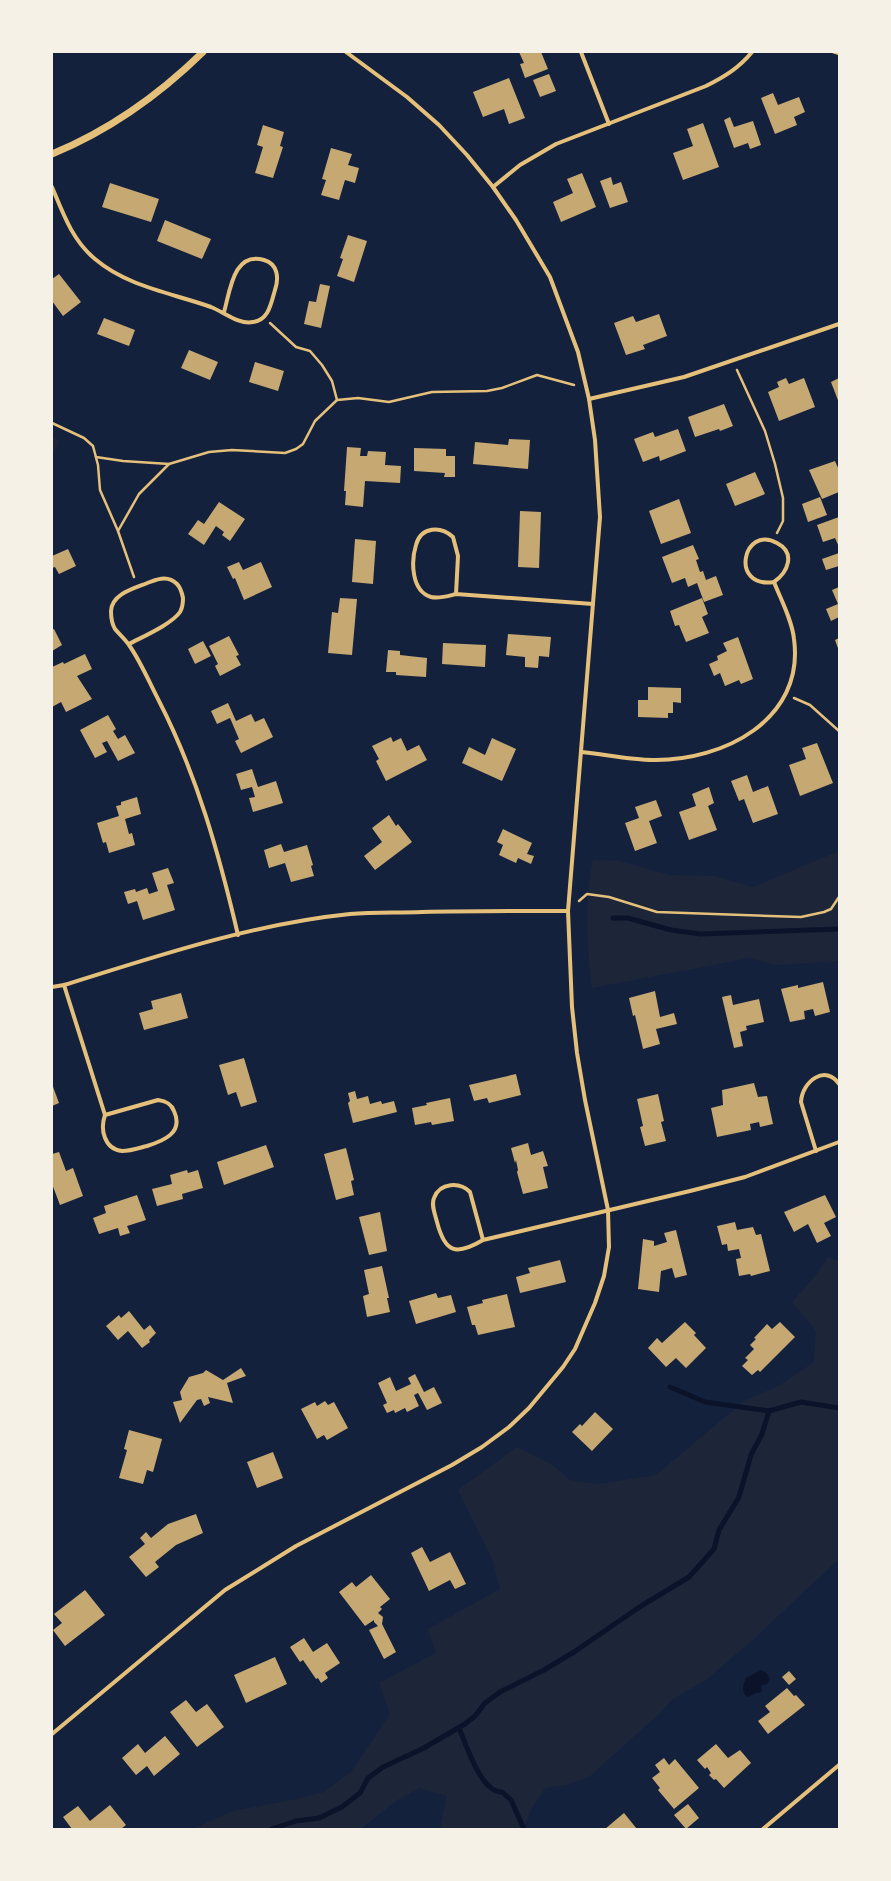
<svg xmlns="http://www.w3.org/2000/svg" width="891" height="1881" font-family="'Sofia Sans Condensed',sans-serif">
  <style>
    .green { fill: #1d2539 }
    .water { fill: #0b132b }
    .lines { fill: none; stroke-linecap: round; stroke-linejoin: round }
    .stream { stroke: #0b132b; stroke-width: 5 }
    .building { fill: #c6a872 }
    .path { stroke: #e5c07b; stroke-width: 2.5 }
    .minor { stroke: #e5c07b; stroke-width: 4 }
    .tertiary { stroke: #e5c07b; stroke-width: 7 }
  </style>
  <rect width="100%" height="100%" fill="#14213d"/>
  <g class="green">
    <path d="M52 437 60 441 52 455Z"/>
    <path d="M839 851V961L776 965 750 958 592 988C587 946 584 902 593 860L619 861 670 875 714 876 753 887Z"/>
    <path d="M828 1257 839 1261V1559L757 1636 706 1680 673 1699 657 1716 590 1776 567 1785 545 1788 532 1808 523 1829H440L447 1796 420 1788 396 1801 361 1829H193L232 1811 292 1800 324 1792 351 1772 390 1714 379 1683 436 1653 428 1629 500 1589 493 1561 458 1490 517 1447 551 1464 570 1480 597 1484 656 1475 744 1401 780 1385 814 1362 816 1331 792 1302 816 1275Z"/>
  </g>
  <path class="water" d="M761 1670 767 1673 770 1679 767 1684 761 1686 762 1690 760 1693H756L747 1697C741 1691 743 1685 746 1678Z"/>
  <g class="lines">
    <g class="stream">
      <path d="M613 918H628L671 930 700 934 839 929"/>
      <path d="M670 1387 705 1402 769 1411"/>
      <path d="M459 1728C466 1744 481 1793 502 1792L511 1800 524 1829"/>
      <path d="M272 1829 296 1821 319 1818 342 1807 360 1793 368 1778 383 1767 422 1749 465 1724 475 1716 485 1703 500 1692 544 1670 574 1652 641 1606 689 1577 714 1549 719 1530 739 1497 751 1455 762 1434 769 1411 801 1402 839 1408"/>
    </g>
  </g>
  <g class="building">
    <path d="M519 52H541L548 69 525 78 520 64 524 63Z"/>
    <path d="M549 74 556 91 540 97 533 80Z"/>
    <path d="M509 78 525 118 509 124 504 109 483 117 473 92Z"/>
    <path d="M773 93 778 105 799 97 805 112 794 117 797 125 775 134 761 98Z"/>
    <path d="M730 117 734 127 753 121 761 145 750 149 748 143 734 148 724 120Z"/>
    <path d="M703 123 719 167 683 180 673 153 693 146 687 129Z"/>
    <path d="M263 125 284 132 280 146 283 147 273 178 255 173 263 147 257 145Z"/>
    <path d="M331 148 352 154 348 165 359 168 355 183 345 180 339 200 321 195 326 180 322 179Z"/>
    <path d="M582 173 596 207 561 222 553 202 573 193 567 179Z"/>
    <path d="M611 177 613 185 621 182 628 202 610 208 600 181Z"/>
    <path d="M110 183 159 199 151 222 102 207Z"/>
    <path d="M165 220 211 239 202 259 157 241Z"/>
    <path d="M348 235 367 241 354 282 337 276 343 259 340 258Z"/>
    <path d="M59 274 81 302 63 316 52 301V279Z"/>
    <path d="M320 284 330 286 321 328 304 324 309 301 316 302Z"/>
    <path d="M659 314 667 336 643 345 645 349 626 355 614 323 633 316 636 322Z"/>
    <path d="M104 318 135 330 129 346 97 334Z"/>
    <path d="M189 350 218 362 210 380 181 368Z"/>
    <path d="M255 362 284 371 278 391 249 382Z"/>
    <path d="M786 378 789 384 804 378 815 407 779 421 768 392 779 387 777 382Z"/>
    <path d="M839 378V403L831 382Z"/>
    <path d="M724 404 733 426 720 431 719 429 695 437 688 417Z"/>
    <path d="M678 429 686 451 660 461 659 456 643 462 634 439 653 432 655 437Z"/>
    <path d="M509 439 530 440 528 469 473 464 475 442 508 445Z"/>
    <path d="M347 447 361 448 360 456H367L368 451 386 452 385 465 401 466 400 483 365 481 363 507 345 505 346 491H344Z"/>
    <path d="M414 448 446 449V456H455V477H444L445 473 414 471Z"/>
    <path d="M835 461 839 470V492L822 499 809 470Z"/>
    <path d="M755 472 765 494 735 506 726 484Z"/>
    <path d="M820 497 827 515 808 522 802 504Z"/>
    <path d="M679 499 691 533 661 544 649 511Z"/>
    <path d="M219 502 245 519 230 541 222 535 224 532 216 526 204 545 188 534 198 520 204 524Z"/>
    <path d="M520 511 541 512 539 568 518 567Z"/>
    <path d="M839 517V547L835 538 823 542 817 525Z"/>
    <path d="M355 539 376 541 373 584 352 582Z"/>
    <path d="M693 545 699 559 696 560 700 572 703 571 706 580 716 576 723 595 704 602 697 583 688 587 685 578 672 583 662 557Z"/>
    <path d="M68 549 76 566 59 574 55 567 52 568V556Z"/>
    <path d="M839 553V566L826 570 822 559Z"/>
    <path d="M239 562 243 570 261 562 272 587 244 600 235 578 233 579 227 567Z"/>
    <path d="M839 587V617L831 621 826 609 838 604 832 590Z"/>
    <path d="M340 598 357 599 352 655 328 653 332 612 338 613Z"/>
    <path d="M702 598 708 614 702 617 709 633 686 642 679 625 675 626 670 611Z"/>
    <path d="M54 629 62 645 52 651V630Z"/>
    <path d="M508 634 551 637 549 657 539 656 538 668 525 667V657L506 655Z"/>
    <path d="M229 636 239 655 236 656 241 665 220 676 215 666 218 664 209 646Z"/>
    <path d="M738 637 753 679 741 684 739 680 725 686 720 673 714 676 709 664 718 660 717 656 727 651 723 643Z"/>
    <path d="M839 638V651L835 640Z"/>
    <path d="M203 641 211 656 195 664 188 649Z"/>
    <path d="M443 643 486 645 485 667 442 664Z"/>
    <path d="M388 650 400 651V655L427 658 426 677 396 675V672H386Z"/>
    <path d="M85 654 92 669 77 676 92 699 66 712 61 702 52 707V667L63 662 64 664Z"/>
    <path d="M648 687 681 688V703L673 702V713H668V718L638 717V700H648Z"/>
    <path d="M228 703 236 721 251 714 255 722 264 718 273 737 241 753 235 741 239 739 230 718 217 724 211 711Z"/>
    <path d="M108 715 116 729 113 731 118 739 125 735 135 753 118 761 107 741 102 743 107 752 95 758 80 730Z"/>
    <path d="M391 737 393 742 401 738 407 751 419 745 427 760 386 781 376 761 379 759 372 746Z"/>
    <path d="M492 738 516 749 502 781 462 763 469 747 485 755Z"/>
    <path d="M817 743 833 783 800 796 789 765 806 759 802 748Z"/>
    <path d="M252 769 258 787 276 781 283 803 253 812 249 798 255 797 252 787 241 790 236 774Z"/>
    <path d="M747 775 753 792 768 786 778 814 753 823 744 799 739 801 731 781Z"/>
    <path d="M709 787 714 803 708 806 717 830 689 840 679 812 696 806 692 794Z"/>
    <path d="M137 797 141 814 125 819 129 834 132 833 135 845 109 853 106 842 103 843 97 823 119 816 116 806 121 805V802Z"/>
    <path d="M656 800 662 816 649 821 657 843 635 851 625 823 639 818 635 807Z"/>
    <path d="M389 815 396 826 398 824 412 842 375 870 364 856 382 842 372 828Z"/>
    <path d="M503 829 532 843 527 854 534 856 531 864 518 858 516 863 499 855 503 845 497 842Z"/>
    <path d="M281 844 284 852 307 845 313 865 311 866 314 876 291 882 285 863 269 868 264 850Z"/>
    <path d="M168 868 174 883 167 885 175 910 143 920 137 901 128 904 124 892 135 889 136 892 147 888 149 894 158 891 152 873Z"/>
    <path d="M823 982 830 1012 815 1016 813 1009 804 1011 805 1019 790 1022 781 989 798 985V988Z"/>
    <path d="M655 991 660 1017 674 1013 677 1024 656 1029 660 1044 643 1049 635 1015 633 1016 629 998Z"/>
    <path d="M181 993 188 1018 144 1030 139 1013 153 1009 151 1001Z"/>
    <path d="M731 995 733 1005 759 999 764 1022 746 1026 747 1030 740 1032 743 1046 734 1048 722 997Z"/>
    <path d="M244 1058 257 1102 241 1107 236 1092 228 1095 219 1065Z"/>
    <path d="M516 1074 521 1095 489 1103 487 1098 474 1101 469 1085Z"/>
    <path d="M754 1083 758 1097 767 1096 773 1124 760 1127 759 1122 750 1124 751 1130 717 1137 711 1108 723 1105 722 1090Z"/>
    <path d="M52 1084 59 1103 52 1106Z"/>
    <path d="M355 1091 357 1099 368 1096 370 1104 381 1101 382 1104 394 1101 397 1112 353 1123 348 1103 350 1101 348 1093Z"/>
    <path d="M658 1094 664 1121 661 1122 666 1141 645 1146 640 1127 643 1126 637 1099Z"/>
    <path d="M450 1098 454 1121 432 1125 431 1122 415 1125 412 1108 427 1105 426 1103Z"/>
    <path d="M528 1143 531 1155 543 1151 548 1166 543 1167 548 1188 523 1194 517 1172 518 1170 516 1160 515 1163 511 1148Z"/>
    <path d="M266 1145 274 1167 224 1185 217 1162Z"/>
    <path d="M346 1148 354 1180 351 1181 354 1195 336 1200 324 1154Z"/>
    <path d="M59 1152 66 1171 73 1168 83 1196 60 1205 52 1184V1154Z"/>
    <path d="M187 1170 188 1173 198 1170 203 1188 182 1194 183 1199 157 1206 152 1189 172 1184 170 1175Z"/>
    <path d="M137 1195 146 1220 127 1226 130 1233 120 1236 118 1228 99 1234 93 1218 106 1213 104 1206Z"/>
    <path d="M825 1195 836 1217 824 1223 831 1236 817 1243 808 1224 794 1232 784 1212Z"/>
    <path d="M380 1212 387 1251 369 1255 359 1217Z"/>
    <path d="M735 1222 737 1230 753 1227 756 1235 761 1234 770 1271 751 1276 750 1274 739 1276 736 1259 741 1258 739 1249 728 1251 727 1244 722 1245 717 1226Z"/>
    <path d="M676 1230 687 1275 675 1278 672 1268 661 1271 659 1292 638 1289 643 1239 654 1241V1246L667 1242 664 1233Z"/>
    <path d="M560 1260 566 1282 520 1293 516 1277 530 1273 528 1268Z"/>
    <path d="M382 1266 389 1298H387L390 1312 367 1317 363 1296 369 1294 364 1270Z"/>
    <path d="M436 1293 438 1298 451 1295 456 1312 416 1324 409 1301Z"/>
    <path d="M507 1294 515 1327 478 1335 475 1325H472L467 1307 483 1303 482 1300Z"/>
    <path d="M129 1311 144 1330 150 1325 156 1333 149 1340 150 1342 142 1348 128 1331 118 1340 106 1326 119 1315 121 1318Z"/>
    <path d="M685 1322 696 1333 694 1335 706 1348 686 1368 676 1358 666 1367 648 1348 657 1338 662 1343Z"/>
    <path d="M780 1322 795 1337 760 1372 758 1370 752 1375 742 1366 748 1360 745 1358 754 1349 750 1345 756 1339 754 1338 767 1324 772 1329Z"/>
    <path d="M241 1368 246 1376 227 1383 233 1403 208 1397 210 1403 204 1406 201 1399 197 1400 180 1423 173 1402 182 1400 180 1392 189 1377 203 1373 206 1370 223 1380Z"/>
    <path d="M415 1374 424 1392 434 1387 442 1403 427 1410 418 1393 414 1395 419 1406 407 1412 405 1408 395 1413 394 1410 387 1413 383 1405 387 1403 378 1383 390 1377 396 1391 411 1384 408 1378Z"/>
    <path d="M325 1401 328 1405 334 1402 348 1428 327 1440 324 1435 317 1439 301 1409 315 1402 317 1406Z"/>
    <path d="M595 1412 613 1429 592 1451 572 1432 580 1424 582 1426Z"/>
    <path d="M129 1430 162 1439 153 1472 147 1470 143 1484 119 1478 127 1450 124 1449Z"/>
    <path d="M273 1452 283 1478 257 1488 247 1462Z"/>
    <path d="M196 1514 203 1533 176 1545 155 1562 159 1567 146 1577 129 1557 145 1544 140 1538 146 1532 151 1538 168 1524Z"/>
    <path d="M422 1547 430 1562 450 1552 466 1584 455 1589 450 1580 429 1591 411 1553Z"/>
    <path d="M371 1575 390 1599 380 1607 382 1609 378 1613 383 1617 382 1624 396 1652 384 1659 369 1630 378 1626 374 1622V1620L365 1626 339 1592 352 1582 356 1587Z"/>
    <path d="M85 1590 105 1615 65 1646 53 1630 62 1623 54 1614Z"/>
    <path d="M304 1638 313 1652 327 1643 340 1663 325 1673 328 1678 321 1683 318 1678 316 1679 303 1660 300 1662 290 1647Z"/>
    <path d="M275 1657 287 1684 246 1703 234 1675Z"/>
    <path d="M789 1671 796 1679 789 1685 782 1677Z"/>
    <path d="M787 1688 794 1696 796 1695 805 1705 768 1734 758 1721 770 1712 765 1706Z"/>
    <path d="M186 1700 196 1712 207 1704 224 1727 197 1747 170 1712Z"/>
    <path d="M165 1736 180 1754 154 1776 147 1766 136 1775 122 1758 138 1744 145 1753Z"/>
    <path d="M716 1744 728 1758 740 1750 751 1763 724 1788 716 1779 714 1780 709 1775 711 1773 707 1767 705 1769 697 1760Z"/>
    <path d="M664 1758 669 1765 675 1759 699 1788 674 1809 658 1790 660 1788 652 1778 660 1772 655 1765Z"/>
    <path d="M688 1804 699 1818 686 1829 674 1815Z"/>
    <path d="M110 1805 126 1825 121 1829H72L63 1817 78 1806 90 1821Z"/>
    <path d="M624 1813 637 1829H605Z"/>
  </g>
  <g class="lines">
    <g class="path">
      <path d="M833 52 839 54"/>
      <path d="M270 323 296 347 310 351 322 365 332 381 337 400"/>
      <path d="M737 370 765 431 775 464 783 498V521L777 533"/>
      <path d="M52 423 84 438 93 446 98 465 100 490 118 531 134 577"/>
      <path d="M96 457 123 461 169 464 209 452 232 450 285 453 296 449 303 444 315 421 337 400 358 398 389 402 432 392 487 391 502 388 537 375 574 385"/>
      <path d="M118 531 139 494 169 464"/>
      <path d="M794 698 810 705 839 731"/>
      <path d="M579 901 587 894 609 897 657 912 801 917 824 912 831 909 839 897"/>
    </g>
    <g class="minor">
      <path d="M581 52 609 124"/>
      <path d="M52 187C63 213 72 240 95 259 128 287 172 293 211 307 224 312 239 325 253 322 269 320 271 303 275 290 279 278 278 264 264 260 233 251 230 292 224 312"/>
      <path d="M493 187 520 165 556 144 706 86C724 77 739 68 752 52"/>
      <path d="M589 399 684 377 839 324"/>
      <path d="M456 594 458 556 453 537C441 526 421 526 416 545 411 561 411 591 431 597 439 599 448 596 456 594L593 604"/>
      <path d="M129 644C142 637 172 624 180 612 183 607 183 603 183 598 182 593 181 588 177 584 169 576 160 578 150 582 136 588 112 593 111 611 111 617 112 624 115 629 119 634 125 639 129 645 141 662 149 682 159 701 197 775 219 854 238 935"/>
      <path d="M581 752C604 754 629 760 653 760 723 761 805 720 794 639 792 620 781 600 774 582 788 572 796 553 777 543 743 524 729 589 774 582"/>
      <path d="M64 985 105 1115C100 1129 104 1149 122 1151 131 1151 139 1148 147 1146 163 1141 184 1133 174 1111 171 1103 165 1101 158 1100L105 1115"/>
      <path d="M52 987 64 985C157 956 252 924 350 914 374 912 398 913 422 912 471 911 519 911 568 911"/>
      <path d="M816 1151 801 1102C802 1081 826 1064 839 1084"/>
      <path d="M483 1240 470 1192C460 1182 440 1182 434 1198 431 1205 435 1214 437 1222 445 1253 456 1256 483 1240L690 1191 745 1177 839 1142"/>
      <path d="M52 1734 225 1590 296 1546 452 1465 482 1447 509 1427 529 1408 563 1367 575 1349 595 1303 604 1276 609 1247 608 1210 585 1100 577 1053 572 1007 568 911 600 517 595 440 589 399 578 352 550 277 516 220 493 187 467 155 439 125 407 97 346 52"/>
      <path d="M763 1829 839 1765"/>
    </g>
    <path class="tertiary" d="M52 154C108 131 159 95 203 52"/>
  </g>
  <rect width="891" height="1881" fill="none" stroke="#f6f1e7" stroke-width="106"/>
</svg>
